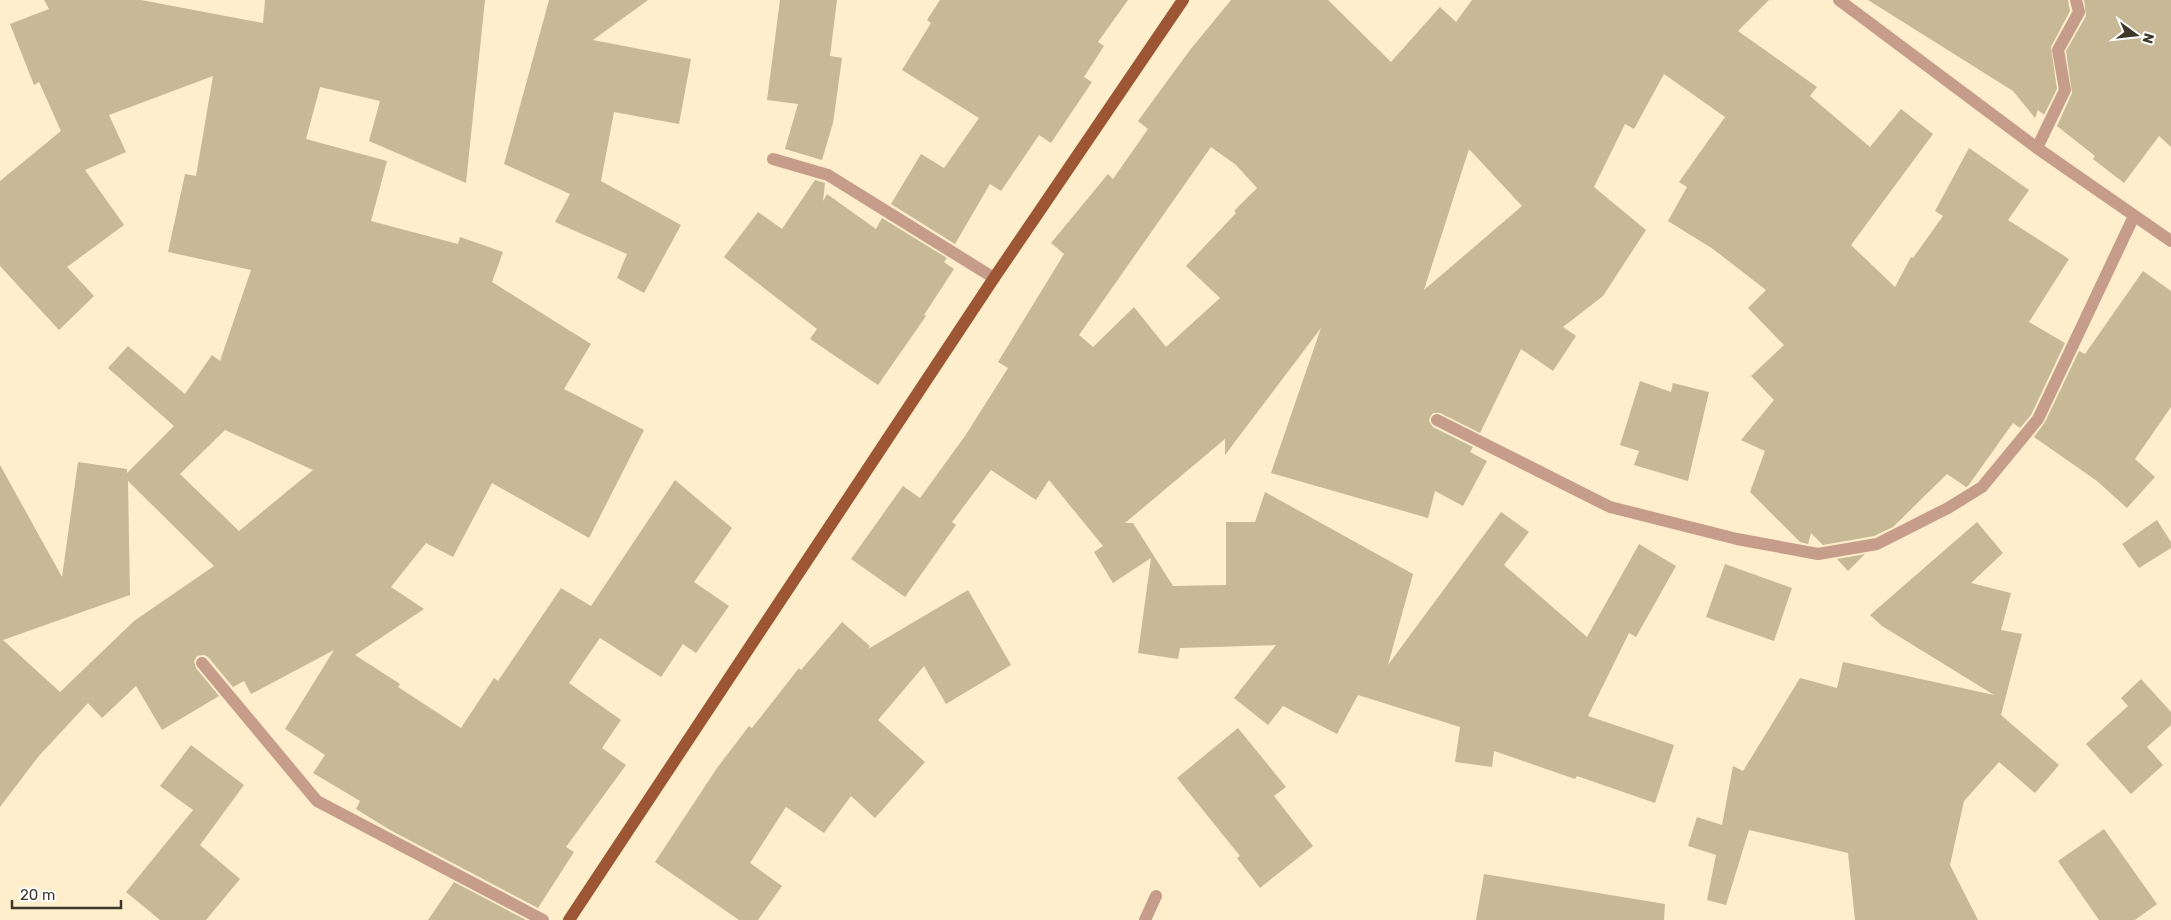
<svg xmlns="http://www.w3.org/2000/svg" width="2171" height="920" font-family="Rubik,sans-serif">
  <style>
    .building { fill: #c7b896; fill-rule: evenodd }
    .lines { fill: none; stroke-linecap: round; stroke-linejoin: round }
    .minor { stroke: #c69d8a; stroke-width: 12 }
    .major { stroke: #9d5633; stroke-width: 12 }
  </style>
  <rect width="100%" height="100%" fill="#feeecb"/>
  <g class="building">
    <path d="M44 0H141L263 23 265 0H485L466 183 369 141 380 101 320 87 306 139 387 161 371 221 458 244 460 237 503 252 492 282 591 344 564 389 644 430 589 538 492 483 453 557 426 543 391 587 424 609 355 655 400 684 398 687 461 728 494 678 498 681 561 588 591 606 675 480 732 528 694 582 729 606 696 653 683 644 661 677 600 638 569 683 621 720 602 748 626 765 566 847 574 852 538 908 390 830 356 809 360 801 313 773 325 755 285 729 334 650 251 694 244 681 233 687 208 657 204 655 197 656 194 661 196 668 219 696 162 730 136 686 102 718 88 703 38 757 0 807V465L62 577 78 462 127 469V473L174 426 108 368 128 346 185 394 212 355 220 361 251 270 168 252 185 174 196 176 213 76 109 115 126 152 85 170 124 225 67 267 94 296 59 330 0 266V181L61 131 39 82 34 85 10 24 49 9ZM225 430 313 470 239 531 180 474ZM128 481 214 566 134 621 60 692 3 640 130 595Z"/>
    <path d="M549 0H648L593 40 691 59 679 124 614 112 601 181 681 225 644 293 617 278 627 254 555 222 570 194 504 164Z"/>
    <path d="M780 0H837L830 56 842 58 833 123 822 160 785 149 798 104 767 100Z"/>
    <path d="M940 0H1128L1098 42 1104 46 1084 77 1092 82 1051 143 1039 135 1001 191 990 184 955 244 891 204 921 154 944 168 979 118 902 70 931 23 927 20Z"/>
    <path d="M1231 0H1328L1391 62 1440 7 1456 22 1472 0H1769L1738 31 1817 87 1810 96 1870 147 1901 109 1933 134 1851 245 1895 287 1911 257 1913 258 1943 216 1935 211 1969 148 2029 190 2008 220 2069 259 2029 322 2065 343 2031 415 2020 428 2013 423 1968 486 1966 487 1947 474 1893 527 1874 536 1823 545 1811 533 1808 544 1800 542 1750 492 1765 451 1741 440 1774 400 1751 376 1784 345 1748 308 1766 290 1713 249 1668 221 1687 187 1679 182 1725 117 1664 74 1634 129 1625 124 1594 187 1646 230 1603 296 1563 327 1576 336 1553 371 1521 349 1480 433 1440 413H1433L1430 417 1429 421 1433 427 1473 447 1470 452 1487 461 1463 506 1435 491 1428 518 1271 473 1321 328 1225 455V439L1125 523H1133L1173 586 1226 585V522H1255L1265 492 1413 574 1388 665 1501 512 1529 532 1504 565 1587 637 1639 544 1676 566 1636 637 1629 633 1588 716 1674 745 1655 803 1577 776 1575 779 1494 751 1492 767 1455 762 1460 727 1358 695 1337 734 1283 706 1268 725 1234 698 1276 645 1180 648 1178 659 1138 653 1151 558 1113 583 1094 552 1103 546 1049 480 1036 500 991 470 952 522 956 525 905 597 851 559 903 486 920 498 965 436 1008 368 998 362 1064 254 1051 243 1108 174 1113 179 1148 129 1138 121 1190 50ZM1211 147 1236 165 1257 188 1234 211 1236 213 1186 266 1220 298 1166 347 1134 307 1093 347 1079 335ZM1469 149 1522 206 1424 290Z"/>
    <path d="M1868 0H2068L2070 11 2051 47 2057 89 2044 115 2038 110 2035 118 2013 91Z"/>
    <path d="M2084 0H2171V147L2159 136 2124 183 2093 159 2095 156 2057 126 2072 93 2066 51 2086 16Z"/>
    <path d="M815 180 825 183 823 201 827 194 876 229 882 218 947 258 944 262 954 269 924 315 926 316 878 385 810 339 817 329 724 257 758 212 782 229Z"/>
    <path d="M2143 271 2171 291V407L2135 459 2155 477 2127 508 2097 481 2034 437 2045 422 2079 351 2085 354Z"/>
    <path d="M1640 381 1671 392 1673 383 1709 392 1688 481 1634 465 1639 451 1620 445Z"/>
    <path d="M2157 520 2171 542V548L2139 568 2122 544Z"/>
    <path d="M1977 522 2003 553 1971 583 2011 593 2001 630 2022 634 2001 715 2059 765 2035 793 1999 762 1964 801 1950 865 1978 920H1855L1848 853 1749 830 1726 905 1707 900 1716 855 1688 846 1697 817 1722 825 1733 766 1743 771 1800 678 1837 688 1843 662 1994 695 1882 626 1870 615Z"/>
    <path d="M1865 554 1848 571 1837 559Z"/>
    <path d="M1725 564 1792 588 1774 641 1706 617Z"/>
    <path d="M968 590 1011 665 946 704 924 666 878 720 925 762 875 818 851 796 824 833 786 807 750 863 782 886 758 920H739L655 862 717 768 749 726 752 728 799 668 801 670 842 622 870 646 868 649Z"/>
    <path d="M2141 679 2171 712V725L2147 747 2163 765 2131 794 2086 744 2128 706 2121 698Z"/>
    <path d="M1238 728 1286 787 1274 796 1313 846 1260 888 1237 858 1240 856 1177 778Z"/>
    <path d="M191 745 244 785 200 845 240 879 206 920H160L126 892 193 810 160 786Z"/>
    <path d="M2104 829 2157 904 2135 920H2099L2058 861Z"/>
    <path d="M1484 874 1665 904 1664 920H1476Z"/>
    <path d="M454 882 526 920H428Z"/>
  </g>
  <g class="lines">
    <g class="minor">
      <path d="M1839 0 2037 148 2171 241"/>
      <path d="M2037 148 2065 90 2058 50 2079 12 2076 0"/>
      <path d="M773 159 828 175 994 278"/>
      <path d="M1437 420 1610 507 1737 539 1818 554 1877 544 1948 508 1982 487 2038 419 2134 216"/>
      <path d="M202 663 317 801 543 920"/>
      <path d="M1145 920 1156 896"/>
    </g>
    <path class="major" d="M569 920 994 278 1183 0"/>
  </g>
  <g transform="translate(2136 35) rotate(105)" stroke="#ffffff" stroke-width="4" paint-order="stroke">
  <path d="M0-4L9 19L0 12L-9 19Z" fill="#3e382a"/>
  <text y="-8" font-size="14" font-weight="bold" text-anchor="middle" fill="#3e382a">N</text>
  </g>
  <path d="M12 900v8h109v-8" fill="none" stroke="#3e382a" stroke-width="2.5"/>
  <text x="20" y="900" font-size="15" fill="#3e382a" stroke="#ffffff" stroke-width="4" paint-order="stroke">20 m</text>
</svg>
